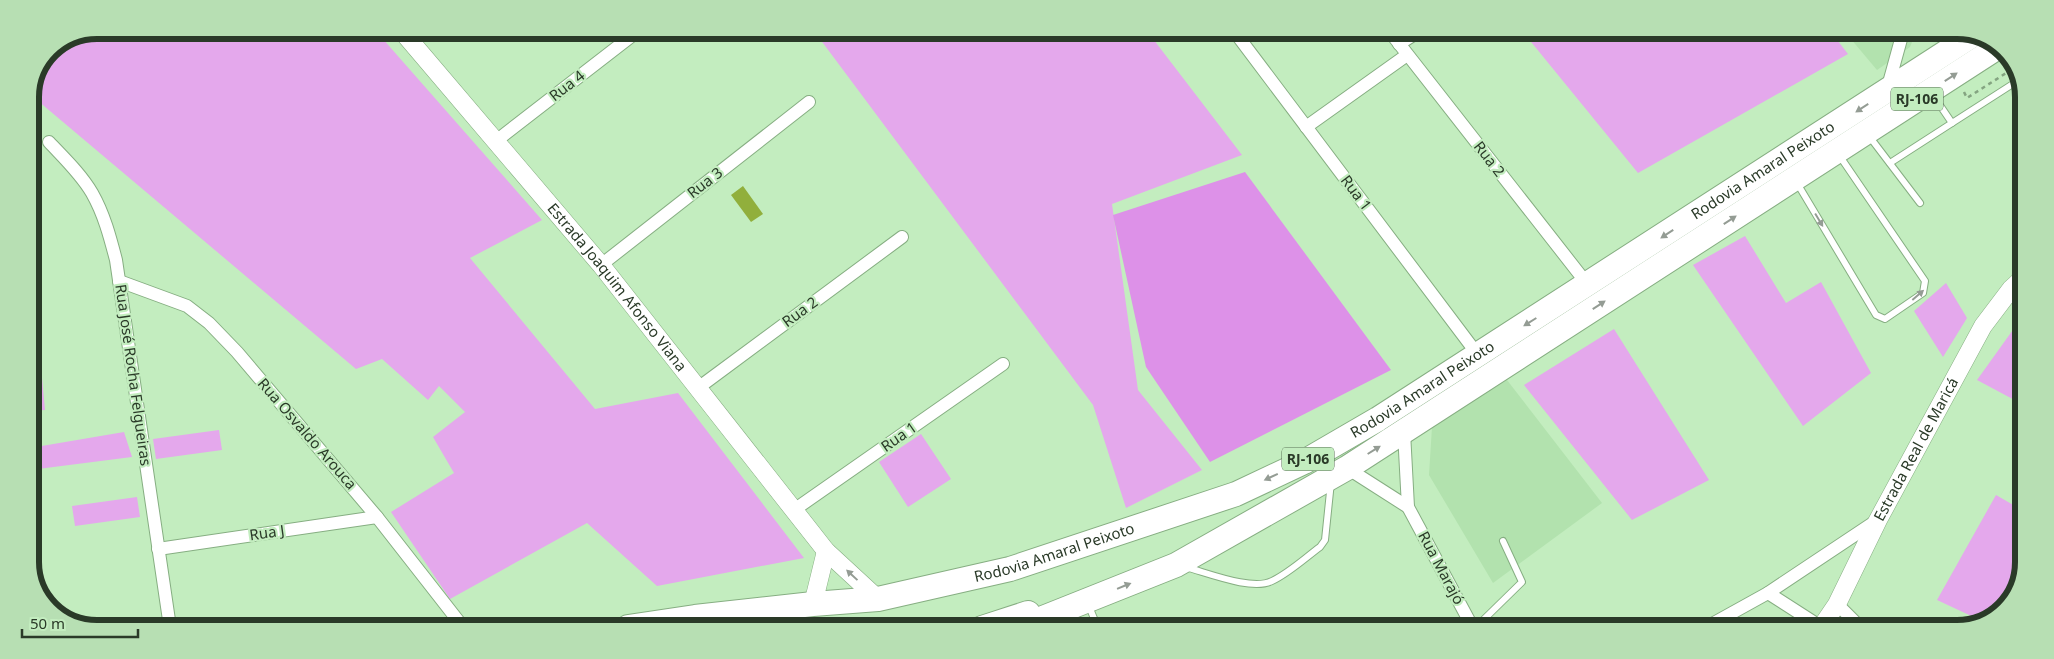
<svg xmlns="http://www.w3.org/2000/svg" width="2054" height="659" font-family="'Noto Sans',sans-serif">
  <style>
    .built { fill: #b2e2ae }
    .green { fill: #e4a8ec }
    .forest { fill: #dd91e8 }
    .building { fill: #91af3c }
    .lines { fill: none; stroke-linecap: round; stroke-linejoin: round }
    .lane-casing { stroke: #86ae82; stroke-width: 8 }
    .street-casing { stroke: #86ae82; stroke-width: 14 }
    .secondary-casing { stroke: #86ae82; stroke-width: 19 }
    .highway-casing { stroke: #86ae82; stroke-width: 26 }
    .path { stroke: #84a481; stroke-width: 2.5; stroke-dasharray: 4 4; stroke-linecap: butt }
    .lane { stroke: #fff; stroke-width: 6 }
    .street { stroke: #fff; stroke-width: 12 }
    .secondary { stroke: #fff; stroke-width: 18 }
    .highway { stroke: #fff; stroke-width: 24 }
    .oneway { fill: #949c94 }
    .labels { text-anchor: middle; stroke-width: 4.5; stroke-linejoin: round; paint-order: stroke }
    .shield { fill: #c3edbf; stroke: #587055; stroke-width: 1 }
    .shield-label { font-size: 14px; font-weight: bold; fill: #2a3a28 }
    .street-label { font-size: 15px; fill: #2a3a28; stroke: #c3edbf }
    .rim { fill: none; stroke: #2a3a28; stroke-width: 6 }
  </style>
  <rect width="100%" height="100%" fill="#c3edbf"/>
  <g class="built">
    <path d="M1845 32H1916L1910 47 1877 70Z"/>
    <path d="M1507 380 1602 503 1493 583 1429 475 1432 427Z"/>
  </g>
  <g class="green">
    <path d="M97 30H375L542 220 470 258 595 409 678 393 804 558 657 586 587 523 450 599 391 512 454 473 433 437 465 412 439 386 428 400 382 359 356 369 31 95 50 49Z"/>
    <path d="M814 31H1147L1242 155 1112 204 1138 390 1202 470 1126 508 1093 405Z"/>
    <path d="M1523 32H1831L1848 54 1638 173Z"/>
    <path d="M1745 236 1786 303 1821 282 1871 373 1803 426 1693 265Z"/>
    <path d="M1946 283 1967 318 1943 357 1914 311Z"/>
    <path d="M30 313H36L45 410 30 411Z"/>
    <path d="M2015 327 2023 333 2022 404 1977 380Z"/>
    <path d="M1614 329 1709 480 1632 520 1524 385Z"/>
    <path d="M219 430 222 450 156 459 153 439Z"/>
    <path d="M124 432 132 457 30 470V448Z"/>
    <path d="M921 434 951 479 908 507 879 462Z"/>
    <path d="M1996 495 2022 510V565L1997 616 1982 621 1937 600Z"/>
    <path d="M137 497 140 517 75 526 72 506Z"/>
  </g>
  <path class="forest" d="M1245 172 1391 370 1210 462 1146 367 1113 215Z"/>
  <path class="building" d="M743 186 763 214 751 222 731 195Z"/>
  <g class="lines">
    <defs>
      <g id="lane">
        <path d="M1952 123 2019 80"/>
        <path d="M1869 136 1920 203"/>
        <path d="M1890 163 1952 123 1933 95"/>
        <path d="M1797 183 1876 315 1885 319 1923 293 1925 281 1839 155"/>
        <path d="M1185 567C1208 573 1252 591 1272 581 1289 573 1305 558 1320 547L1325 540 1331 482"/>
        <path d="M1088 604 1098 628"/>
        <path d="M1475 628 1522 582 1503 541"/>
      </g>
      <g id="street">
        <path d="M1234 31 1478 355"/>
        <path d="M1390 32 1588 285"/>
        <path d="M1399 44 1418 32"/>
        <path d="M1887 90 1903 32"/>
        <path d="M1306 127 1407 55"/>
        <path d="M496 141 638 31"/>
        <path d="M49 142C64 158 81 174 92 193 104 214 110 237 116 260L170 627"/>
        <path d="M601 265 809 102"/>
        <path d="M119 281 187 306 209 323 237 352 377 517 463 627"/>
        <path d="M698 388 902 237"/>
        <path d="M1404 432 1408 507 1473 628"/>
        <path d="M1347 468 1408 507"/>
        <path d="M794 510 1003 364"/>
        <path d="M158 549 377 517"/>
        <path d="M1768 593 1876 521"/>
        <path d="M1837 604 1862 629"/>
        <path d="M1703 629 1768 593 1821 627"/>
      </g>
      <g id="secondary">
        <path id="s1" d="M401 30 601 265 826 551 878 599"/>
        <path d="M813 604 826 551"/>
        <path id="s2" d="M1820 629 1837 604 1878 520 1983 326 2011 289 2023 278"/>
      </g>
      <g id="highway">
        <path id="s3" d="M628 627 695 617 813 604 878 599 1010 569 1236 494 1304 462 1378 419 1976 33"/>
        <path d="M982 628 1028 613"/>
        <path d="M1013 628 1043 618 1176 565 1347 468 1998 47"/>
      </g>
    </defs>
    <use href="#lane" class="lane-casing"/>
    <use href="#street" class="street-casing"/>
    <use href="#secondary" class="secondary-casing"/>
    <use href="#highway" class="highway-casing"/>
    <path class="path" d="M1964 92 1967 98 2014 68"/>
    <use href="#lane" class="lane"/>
    <use href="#street" class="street"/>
    <use href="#secondary" class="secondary"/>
    <use href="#highway" class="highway"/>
  </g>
  <defs><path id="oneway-solid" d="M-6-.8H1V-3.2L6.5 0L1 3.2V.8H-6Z" transform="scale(1.25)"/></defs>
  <g class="oneway">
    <use href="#oneway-solid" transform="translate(1951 77) rotate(-33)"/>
    <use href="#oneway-solid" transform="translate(1862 108) rotate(147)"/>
    <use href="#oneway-solid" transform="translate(1730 220) rotate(-33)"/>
    <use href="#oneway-solid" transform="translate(1819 220) rotate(59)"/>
    <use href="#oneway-solid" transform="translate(1667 234) rotate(147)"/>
    <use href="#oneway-solid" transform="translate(1918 295) rotate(-41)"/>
    <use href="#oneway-solid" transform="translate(1599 305) rotate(-33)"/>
    <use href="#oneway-solid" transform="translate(1530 322) rotate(148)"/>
    <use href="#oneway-solid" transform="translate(1374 450) rotate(-32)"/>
    <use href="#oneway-solid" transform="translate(1271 477) rotate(155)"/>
    <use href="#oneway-solid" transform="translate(852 575) rotate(-137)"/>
    <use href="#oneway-solid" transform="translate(1124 586) rotate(-22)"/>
  </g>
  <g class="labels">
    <g class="shield">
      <rect x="1891" y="87.5" width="52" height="23" rx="4"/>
      <rect x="1282" y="447.5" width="52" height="23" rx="4"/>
    </g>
    <g class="shield-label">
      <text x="1917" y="104">RJ-106</text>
      <text x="1308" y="464">RJ-106</text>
    </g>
    <g class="street-label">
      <text transform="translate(567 86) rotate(-38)" y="5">Rua 4</text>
      <text transform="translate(1489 159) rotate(52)" y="5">Rua 2</text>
      <text dy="5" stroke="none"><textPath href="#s3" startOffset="1244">Rodovia Amaral Peixoto</textPath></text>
      <text transform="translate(705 183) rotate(-38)" y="5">Rua 3</text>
      <text transform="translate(1356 193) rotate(53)" y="5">Rua 1</text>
      <text dy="5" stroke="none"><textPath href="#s1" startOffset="336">Estrada Joaquim Afonso Viana</textPath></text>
      <text transform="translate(800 312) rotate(-36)" y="5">Rua 2</text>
      <text transform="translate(133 375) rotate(82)" y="5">Rua José Rocha Felgueiras</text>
      <text dy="5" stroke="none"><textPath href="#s3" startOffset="839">Rodovia Amaral Peixoto</textPath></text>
      <text transform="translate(307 434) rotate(49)" y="5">Rua Osvaldo Arouca</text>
      <text transform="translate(899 437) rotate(-35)" y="5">Rua 1</text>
      <text dy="5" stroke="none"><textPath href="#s2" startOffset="204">Estrada Real de Maricá</textPath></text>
      <text transform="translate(267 533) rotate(-8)" y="5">Rua J</text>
      <text dy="5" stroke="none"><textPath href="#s3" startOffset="434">Rodovia Amaral Peixoto</textPath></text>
      <text transform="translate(1441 568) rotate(62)" y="5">Rua Marajó</text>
    </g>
  </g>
  <path d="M0 0H2054V659H0ZM97 39H1957A58 58 0 0 1 2015 97V562A58 58 0 0 1 1957 620H97A58 58 0 0 1 39 562V97A58 58 0 0 1 97 39Z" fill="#b7dfb3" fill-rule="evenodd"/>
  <path class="rim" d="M97 39H1957A58 58 0 0 1 2015 97V562A58 58 0 0 1 1957 620H97A58 58 0 0 1 39 562V97A58 58 0 0 1 97 39Z"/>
  <path d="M22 629v8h116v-8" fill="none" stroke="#2a3a28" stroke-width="2.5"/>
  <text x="30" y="629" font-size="15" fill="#2a3a28" stroke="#c3edbf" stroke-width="4" paint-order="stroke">50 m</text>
</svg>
